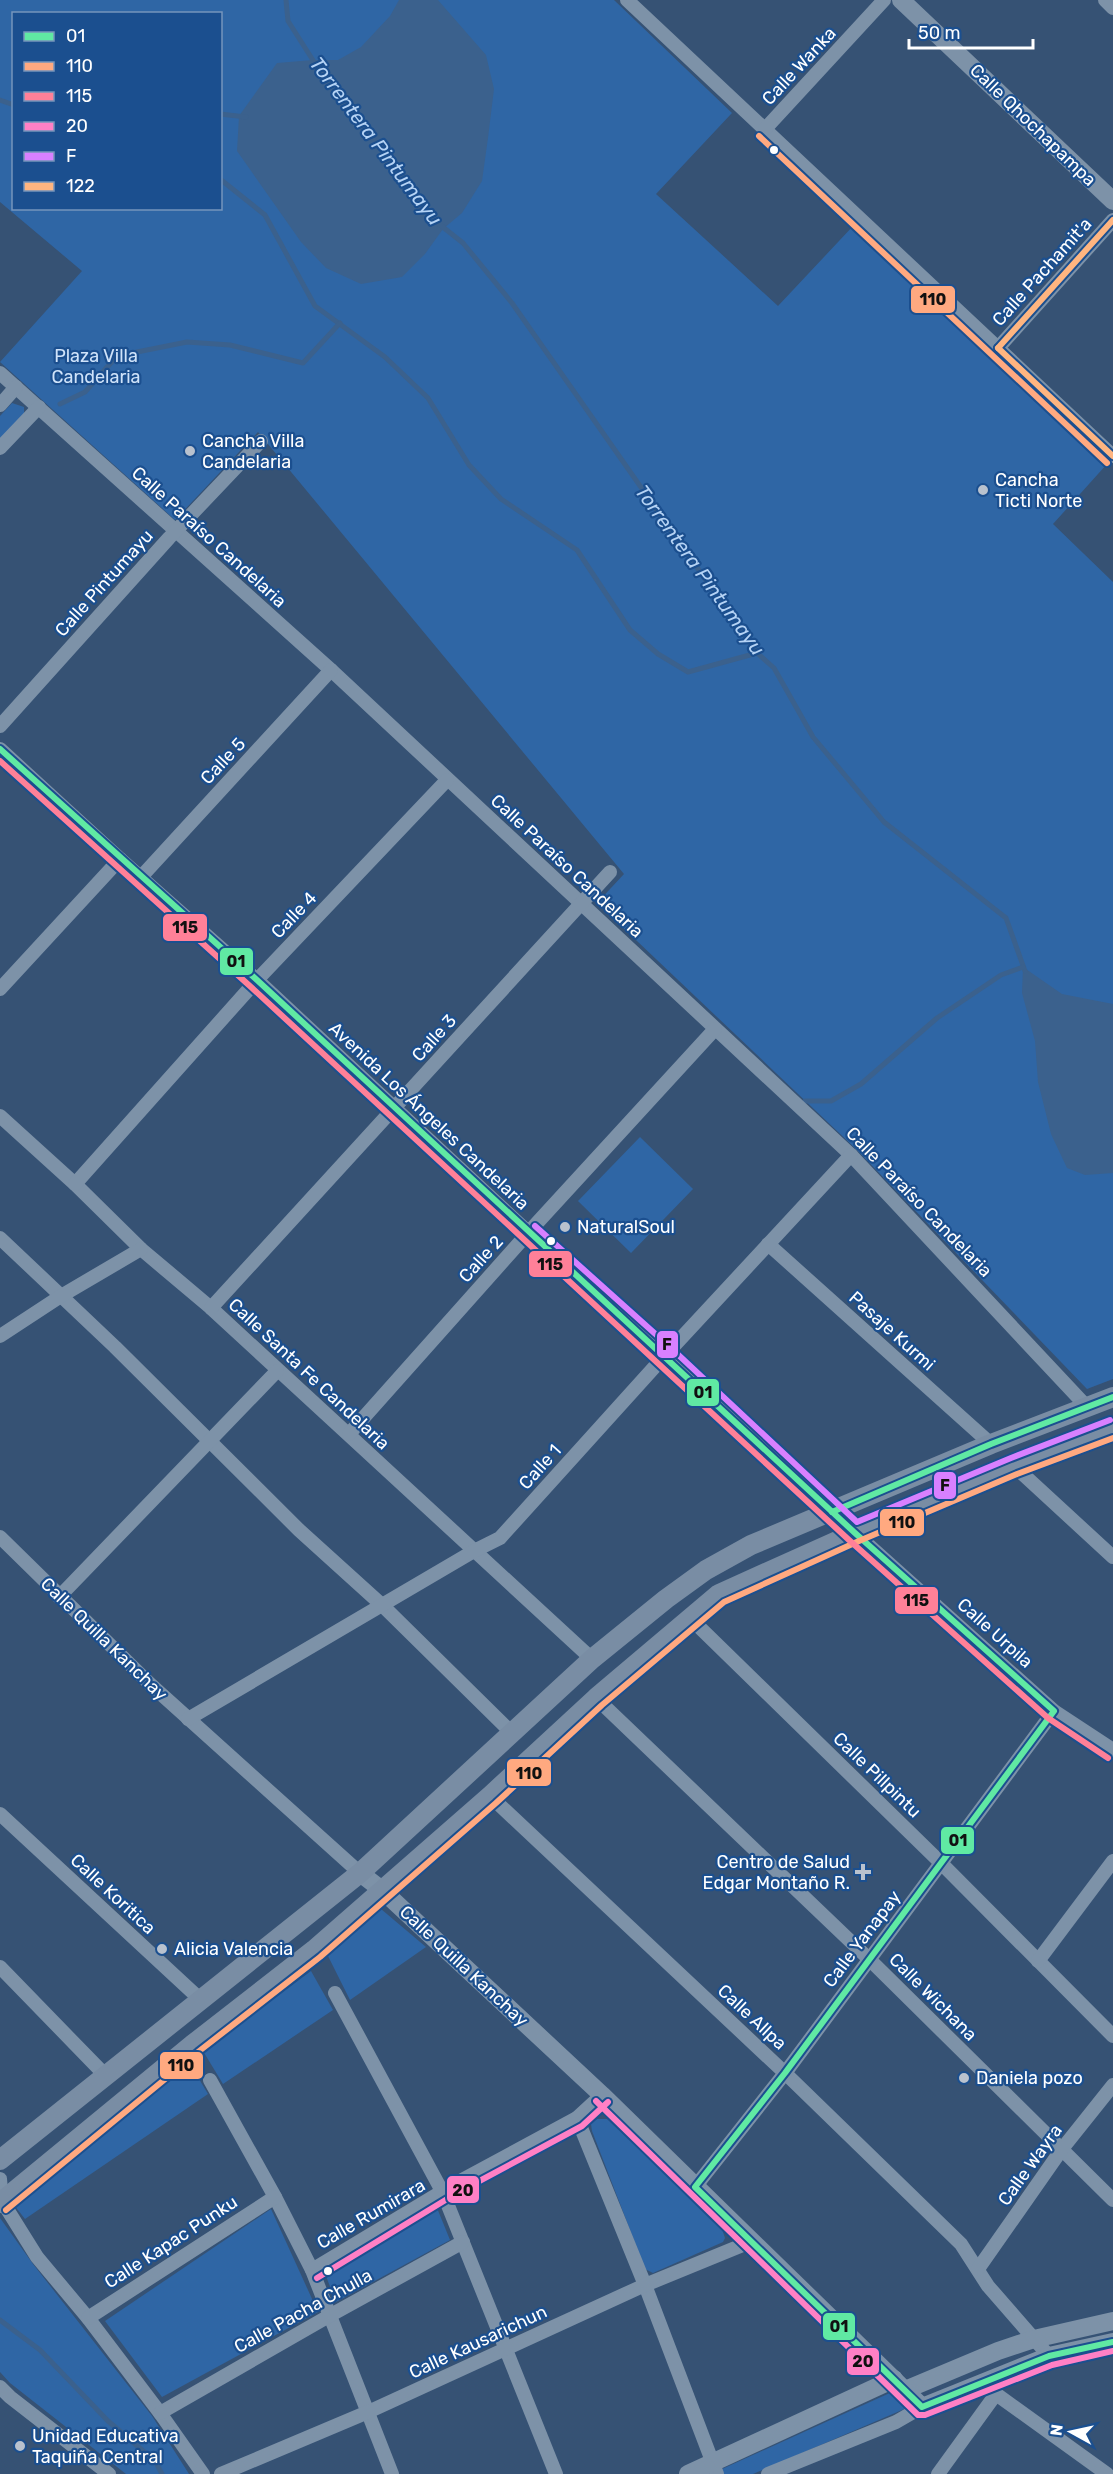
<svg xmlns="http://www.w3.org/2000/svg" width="1113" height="2474" font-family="Rubik,sans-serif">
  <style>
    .green { fill: #2f66a5; fill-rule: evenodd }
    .water { fill: #3b618d }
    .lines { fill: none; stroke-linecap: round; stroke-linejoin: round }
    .stream { stroke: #3b618d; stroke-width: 5 }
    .minor { stroke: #7d92a8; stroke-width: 14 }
    .tertiary { stroke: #7d92a8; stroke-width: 18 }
    .secondary { stroke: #798da4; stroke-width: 20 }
    .bus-1-casing { stroke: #1b4f8f; stroke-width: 10 }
    .bus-2-casing { stroke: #1b4f8f; stroke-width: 10 }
    .bus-3-casing { stroke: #1b4f8f; stroke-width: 10 }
    .bus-4-casing { stroke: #1b4f8f; stroke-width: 10 }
    .bus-5-casing { stroke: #1b4f8f; stroke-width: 10 }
    .bus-6-casing { stroke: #1b4f8f; stroke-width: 10 }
    .bus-1 { stroke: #60e9a3; stroke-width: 6 }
    .bus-2 { stroke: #ffa980; stroke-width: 6 }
    .bus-3 { stroke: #ff8098; stroke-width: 6 }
    .bus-4 { stroke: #ff80c5; stroke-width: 6 }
    .bus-5 { stroke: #d880ff; stroke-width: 6 }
    .bus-6 { stroke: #ffb580; stroke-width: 6 }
    .bus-dot { fill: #fff; stroke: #1b4f8f; stroke-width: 2 }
    .poi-dot { fill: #b9c2ce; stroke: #1b4f8f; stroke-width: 2 }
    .labels { text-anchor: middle; stroke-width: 4.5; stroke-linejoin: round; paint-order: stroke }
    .street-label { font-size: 18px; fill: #fff; stroke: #1b4f8f }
    .park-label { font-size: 18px; fill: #cfe3fa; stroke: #1b4f8f }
    .poi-label { font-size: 18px; fill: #fff; stroke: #1b4f8f; text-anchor: start }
    .water-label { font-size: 20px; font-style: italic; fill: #b5d3f5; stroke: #1b4f8f }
    .line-badge { stroke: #1b4f8f; stroke-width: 2 }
    .pale-badge-label { font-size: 16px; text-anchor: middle; font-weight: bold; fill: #111 }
  </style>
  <rect width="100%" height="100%" fill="#365274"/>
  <g class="green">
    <path d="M0 0H614L732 113 656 194 778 306 854 225 1107 464 1053 524 1113 582V1379L1087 1389 856 1149 597 903 624 874 258 432 175 520 0 362 82 271 0 202ZM14 14H220V208H14Z"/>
    <path d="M12 403 24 407V414L0 439V416Z"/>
    <path d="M640 1137 693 1189 631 1253 578 1201Z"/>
    <path d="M381 1909 426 1947 350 2000 327 1954Z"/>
    <path d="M311 1971 333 2010 223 2084 203 2051Z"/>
    <path d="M190 2064 208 2094 25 2219 14 2205Z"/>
    <path d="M597 2119H607L721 2226 725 2238 723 2242 653 2273 645 2269 592 2131 591 2124Z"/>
    <path d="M437 2208 450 2240 336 2302 324 2271Z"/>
    <path d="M271 2209 318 2312 162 2397 105 2321Z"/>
    <path d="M0 2218 33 2264 152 2416 189 2474H126L10 2383 0 2372Z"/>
    <path d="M892 2392 909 2407 753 2474H711Z"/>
  </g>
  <g class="water">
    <path d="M399 0H438L486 55 494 89 488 138 482 181 462 213 443 229 425 254 402 277 361 284 326 268 301 242 237 151 239 116 277 63 313 60H338L361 47 390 16Z"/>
    <path d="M1023 967 1062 994 1113 1004V1173L1085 1175 1067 1168 1051 1134 1038 1082 1035 1041 1022 993Z"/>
  </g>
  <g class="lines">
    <g class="stream">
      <path d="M286 0 288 21 316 65"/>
      <path d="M0 100 14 105"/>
      <path d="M220 114 246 117"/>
      <path d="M220 179 265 215 315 306 385 357 428 398 469 465 501 499 577 550 630 630 658 654 688 672 757 653"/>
      <path d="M439 224 463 243 512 303 757 653 774 668 813 737 884 822 1006 918 1025 971"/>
      <path d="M60 404 85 392 117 356 187 342 230 345 303 363 340 323"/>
      <path d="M805 1101H831L861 1084 937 1018 1001 975 1023 967"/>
      <path d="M0 2320 40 2350 108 2421 155 2461 162 2474"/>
    </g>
    <g class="minor">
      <path d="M627 0 1113 456"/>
      <path d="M1105 0 1113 8"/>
      <path d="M765 129 884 0"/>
      <path d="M998 348 1113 220"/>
      <path d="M0 373 331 670 851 1155 1088 1408"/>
      <path d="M0 405 16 387"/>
      <path d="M0 448 39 407"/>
      <path d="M0 726 169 538 261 441"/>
      <path d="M0 749 120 859 257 980 529 1233 665 1355 855 1533 1054 1711 1113 1750"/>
      <path d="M141 877 331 670"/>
      <path d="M0 989 120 859"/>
      <path d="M0 1116 75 1184 141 1249 211 1308 592 1659"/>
      <path d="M75 1184 257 980 447 780"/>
      <path d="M0 1238 115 1347 299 1530 383 1606 513 1734"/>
      <path d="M768 1244 991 1444"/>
      <path d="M211 1308 610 872"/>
      <path d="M0 1336 61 1296 141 1249"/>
      <path d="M349 1434 537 1223 715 1029"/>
      <path d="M1014 1466 1113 1557"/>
      <path d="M0 1537 150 1684 360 1873"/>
      <path d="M59 1597 277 1371"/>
      <path d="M690 1618 941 1863 1113 2036"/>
      <path d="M596 1698 869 1959 1113 2200"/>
      <path d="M188 1719 474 1551 500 1538 659 1362 851 1155"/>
      <path d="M490 1796 785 2073 961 2244 988 2286 1049 2356"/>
      <path d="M0 1814 202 2001"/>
      <path d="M1038 1961 1113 1861"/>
      <path d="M0 1967 106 2076"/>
      <path d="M335 1993 443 2193 556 2474"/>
      <path d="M210 2080 275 2197 312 2270 392 2474"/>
      <path d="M577 2118 645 2285 717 2474"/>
      <path d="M0 2179 2 2201 37 2257 88 2318 160 2413 203 2474"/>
      <path d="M695 2187 785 2073 1054 1711"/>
      <path d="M978 2269 1062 2149 1113 2085"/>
      <path d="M312 2270 453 2185 577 2118 602 2095"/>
      <path d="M88 2318 275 2197"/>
      <path d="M992 2379 996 2394 1107 2474"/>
      <path d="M0 2387 10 2397 109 2474"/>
      <path d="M160 2413 329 2316 463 2242"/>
      <path d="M221 2474 368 2412 645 2285 750 2242"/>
      <path d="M768 2474 896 2422 922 2407"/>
      <path d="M938 2474 996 2394"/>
    </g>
    <g class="tertiary">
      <path d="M901 0 1113 201"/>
      <path d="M360 1873 382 1890 602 2095 922 2407 1049 2356 1113 2342"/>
      <path d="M905 2390 998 2351 1034 2339 1113 2321"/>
      <path d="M688 2474 894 2379"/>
    </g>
    <g class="secondary">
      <path d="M0 2160 360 1873 592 1659 666 1599 706 1570 751 1545 991 1444 1113 1397"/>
      <path d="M0 2203 192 2045 314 1950 490 1796 596 1698 719 1594 855 1533 1014 1466 1113 1428"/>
    </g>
    <defs>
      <g id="bus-1">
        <path d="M0 749 257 980 855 1533 1054 1711 785 2073 695 2187 922 2407 1049 2356 1113 2342"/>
        <path d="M832 1512 991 1444 1113 1397"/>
      </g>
      <g id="bus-2">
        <path d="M759 136 1107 463"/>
        <path d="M6 2210 198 2052 320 1957 496 1803 602 1705 724 1602 859 1541 1017 1474 1113 1438"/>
      </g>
      <path id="bus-3" d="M0 761 251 987 849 1540 1048 1718 1108 1758"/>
      <g id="bus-4">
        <path d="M596 2101 918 2415H925L1052 2365 1113 2351"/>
        <path d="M317 2278 457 2193 582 2126 608 2102"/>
      </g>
      <path id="bus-5" d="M535 1226 671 1348 857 1522 1011 1458 1110 1420"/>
      <g id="bus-6">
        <path d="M998 348 1113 220"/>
        <path d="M998 348 1113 456"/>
      </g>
    </defs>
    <use href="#bus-1" class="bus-1-casing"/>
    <use href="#bus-2" class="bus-2-casing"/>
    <use href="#bus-3" class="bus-3-casing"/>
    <use href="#bus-4" class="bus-4-casing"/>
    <use href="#bus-5" class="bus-5-casing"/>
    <use href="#bus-6" class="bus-6-casing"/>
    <use href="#bus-1" class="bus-1"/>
    <use href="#bus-2" class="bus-2"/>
    <use href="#bus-3" class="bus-3"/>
    <use href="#bus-4" class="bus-4"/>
    <use href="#bus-5" class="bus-5"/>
    <use href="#bus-6" class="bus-6"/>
  </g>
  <g class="bus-dot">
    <circle cx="774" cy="150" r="5"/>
    <circle cx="551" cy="1241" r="5"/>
    <circle cx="328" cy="2271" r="5"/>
  </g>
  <g class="poi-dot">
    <circle cx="190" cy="451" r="6"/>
    <circle cx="983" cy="490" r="6"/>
    <circle cx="565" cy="1227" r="6"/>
    <path d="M860 1863h6v6h6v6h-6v6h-6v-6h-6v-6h6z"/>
    <circle cx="162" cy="1949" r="6"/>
    <circle cx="964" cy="2078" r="6"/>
    <circle cx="20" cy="2446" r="6"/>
  </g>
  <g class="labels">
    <g class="street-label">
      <text transform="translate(799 66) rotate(-47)" y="6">Calle Wanka</text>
      <text transform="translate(1033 125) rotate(44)" y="6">Calle Qhochapampa</text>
      <text transform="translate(1042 272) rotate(-48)" y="6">Calle Pachamit'a</text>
      <text transform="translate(209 537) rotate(42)" y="6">Calle Paraíso Candelaria</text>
      <text transform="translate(104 583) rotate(-48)" y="6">Calle Pintumayu</text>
      <text transform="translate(223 761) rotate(-47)" y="6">Calle 5</text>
      <text transform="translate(567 866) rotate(43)" y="6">Calle Paraíso Candelaria</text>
      <text transform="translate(294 915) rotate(-46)" y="6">Calle 4</text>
      <text transform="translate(434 1038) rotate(-48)" y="6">Calle 3</text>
      <text transform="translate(429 1116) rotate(43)" y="6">Avenida Los Ángeles Candelaria</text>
      <text transform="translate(919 1202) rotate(46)" y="6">Calle Paraíso Candelaria</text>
      <text transform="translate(481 1259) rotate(-48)" y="6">Calle 2</text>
      <text transform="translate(892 1331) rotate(42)" y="6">Pasaje Kurmi</text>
      <text transform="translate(309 1374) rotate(43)" y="6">Calle Santa Fe Candelaria</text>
      <text transform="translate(540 1467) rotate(-48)" y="6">Calle 1</text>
      <text transform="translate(995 1633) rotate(42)" y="6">Calle Urpila</text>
      <text transform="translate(104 1639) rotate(44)" y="6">Calle Quilla Kanchay</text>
      <text transform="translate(877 1775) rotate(44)" y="6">Calle Pillpintu</text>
      <text transform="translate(113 1894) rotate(43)" y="6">Calle Koritica</text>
      <text transform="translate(862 1939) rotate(-53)" y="6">Calle Yanapay</text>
      <text transform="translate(464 1966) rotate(43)" y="6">Calle Quilla Kanchay</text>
      <text transform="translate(933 1997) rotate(45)" y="6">Calle Wichana</text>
      <text transform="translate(752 2017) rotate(43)" y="6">Calle Allpa</text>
      <text transform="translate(1030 2165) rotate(-54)" y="6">Calle Wayra</text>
      <text transform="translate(371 2214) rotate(-30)" y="6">Calle Rumirara</text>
      <text transform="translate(171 2242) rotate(-33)" y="6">Calle Kapac Punku</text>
      <text transform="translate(303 2311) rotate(-29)" y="6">Calle Pacha Chulla</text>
      <text transform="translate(478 2342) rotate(-25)" y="6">Calle Kausarichun</text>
    </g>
    <g class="park-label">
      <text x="96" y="362">Plaza Villa<tspan x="96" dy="21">Candelaria</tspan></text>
    </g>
    <g class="poi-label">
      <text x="202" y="447">Cancha Villa<tspan x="202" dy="21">Candelaria</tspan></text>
      <text x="995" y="486">Cancha<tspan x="995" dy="21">Ticti Norte</tspan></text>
      <text x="577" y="1233">NaturalSoul</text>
      <text x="850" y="1868" text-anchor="end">Centro de Salud<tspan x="850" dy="21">Edgar Montaño R.</tspan></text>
      <text x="174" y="1955">Alicia Valencia</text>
      <text x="976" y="2084">Daniela pozo</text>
      <text x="32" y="2442">Unidad Educativa<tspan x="32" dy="21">Taquiña Central</tspan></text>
    </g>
    <g class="water-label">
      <text transform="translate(376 141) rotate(53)" y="7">Torrentera Pintumayu</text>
      <text transform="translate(700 570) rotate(54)" y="7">Torrentera Pintumayu</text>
    </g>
  </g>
  <g class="line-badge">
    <rect x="910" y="285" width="46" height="29" rx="6" fill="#ffa980"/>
    <rect x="162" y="913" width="46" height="29" rx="6" fill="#ff8098"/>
    <rect x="219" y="947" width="35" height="29" rx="6" fill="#60e9a3"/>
    <rect x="528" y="1250" width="45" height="28" rx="6" fill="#ff8098"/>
    <rect x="656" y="1330" width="23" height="29" rx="6" fill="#d880ff"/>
    <rect x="686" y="1378" width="34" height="29" rx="6" fill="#60e9a3"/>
    <rect x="933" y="1471" width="24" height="29" rx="6" fill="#d880ff"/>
    <rect x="879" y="1508" width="46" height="29" rx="6" fill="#ffa980"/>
    <rect x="894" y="1586" width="45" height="29" rx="6" fill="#ff8098"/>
    <rect x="506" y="1758" width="46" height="29" rx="6" fill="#ffa980"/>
    <rect x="940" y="1826" width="35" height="29" rx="6" fill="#60e9a3"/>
    <rect x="159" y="2051" width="45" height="29" rx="6" fill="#ffa980"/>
    <rect x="446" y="2175" width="34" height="29" rx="6" fill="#ff80c5"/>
    <rect x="822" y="2312" width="34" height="29" rx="6" fill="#60e9a3"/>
    <rect x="846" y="2347" width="34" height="29" rx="6" fill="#ff80c5"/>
  </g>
  <g class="pale-badge-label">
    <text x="933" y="305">110</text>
    <text x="185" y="933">115</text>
    <text x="236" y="967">01</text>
    <text x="550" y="1270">115</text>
    <text x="667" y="1350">F</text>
    <text x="703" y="1398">01</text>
    <text x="945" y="1491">F</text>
    <text x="902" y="1528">110</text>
    <text x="916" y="1606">115</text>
    <text x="529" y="1779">110</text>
    <text x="958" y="1846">01</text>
    <text x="181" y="2071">110</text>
    <text x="463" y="2196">20</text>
    <text x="839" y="2332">01</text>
    <text x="863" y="2367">20</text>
  </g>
  <rect x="12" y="12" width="210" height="198" fill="#1b4f8f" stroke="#7695bc" stroke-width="1.5"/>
  <rect x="24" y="32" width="30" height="9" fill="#60e9a3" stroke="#7695bc" stroke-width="1.5"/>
  <text x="66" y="42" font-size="18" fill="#ffffff">01</text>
  <rect x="24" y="62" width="30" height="9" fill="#ffa980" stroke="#7695bc" stroke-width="1.5"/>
  <text x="66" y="72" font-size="18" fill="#ffffff">110</text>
  <rect x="24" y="92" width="30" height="9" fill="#ff8098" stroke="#7695bc" stroke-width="1.5"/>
  <text x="66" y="102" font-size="18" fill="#ffffff">115</text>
  <rect x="24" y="122" width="30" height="9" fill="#ff80c5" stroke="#7695bc" stroke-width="1.5"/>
  <text x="66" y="132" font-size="18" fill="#ffffff">20</text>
  <rect x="24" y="152" width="30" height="9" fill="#d880ff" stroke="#7695bc" stroke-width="1.5"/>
  <text x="66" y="162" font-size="18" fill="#ffffff">F</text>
  <rect x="24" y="182" width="30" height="9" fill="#ffb580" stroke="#7695bc" stroke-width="1.5"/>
  <text x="66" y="192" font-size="18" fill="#ffffff">122</text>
  <g transform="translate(1071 2432) rotate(278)" stroke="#1b4f8f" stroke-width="4.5" paint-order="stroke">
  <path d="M0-4.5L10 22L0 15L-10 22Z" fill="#ffffff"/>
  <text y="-9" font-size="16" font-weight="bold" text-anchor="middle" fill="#ffffff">N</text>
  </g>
  <path d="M909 39v9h124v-9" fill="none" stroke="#ffffff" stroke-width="3"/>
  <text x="918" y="39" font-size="18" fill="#ffffff" stroke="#1b4f8f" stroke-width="4.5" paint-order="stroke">50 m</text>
</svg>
